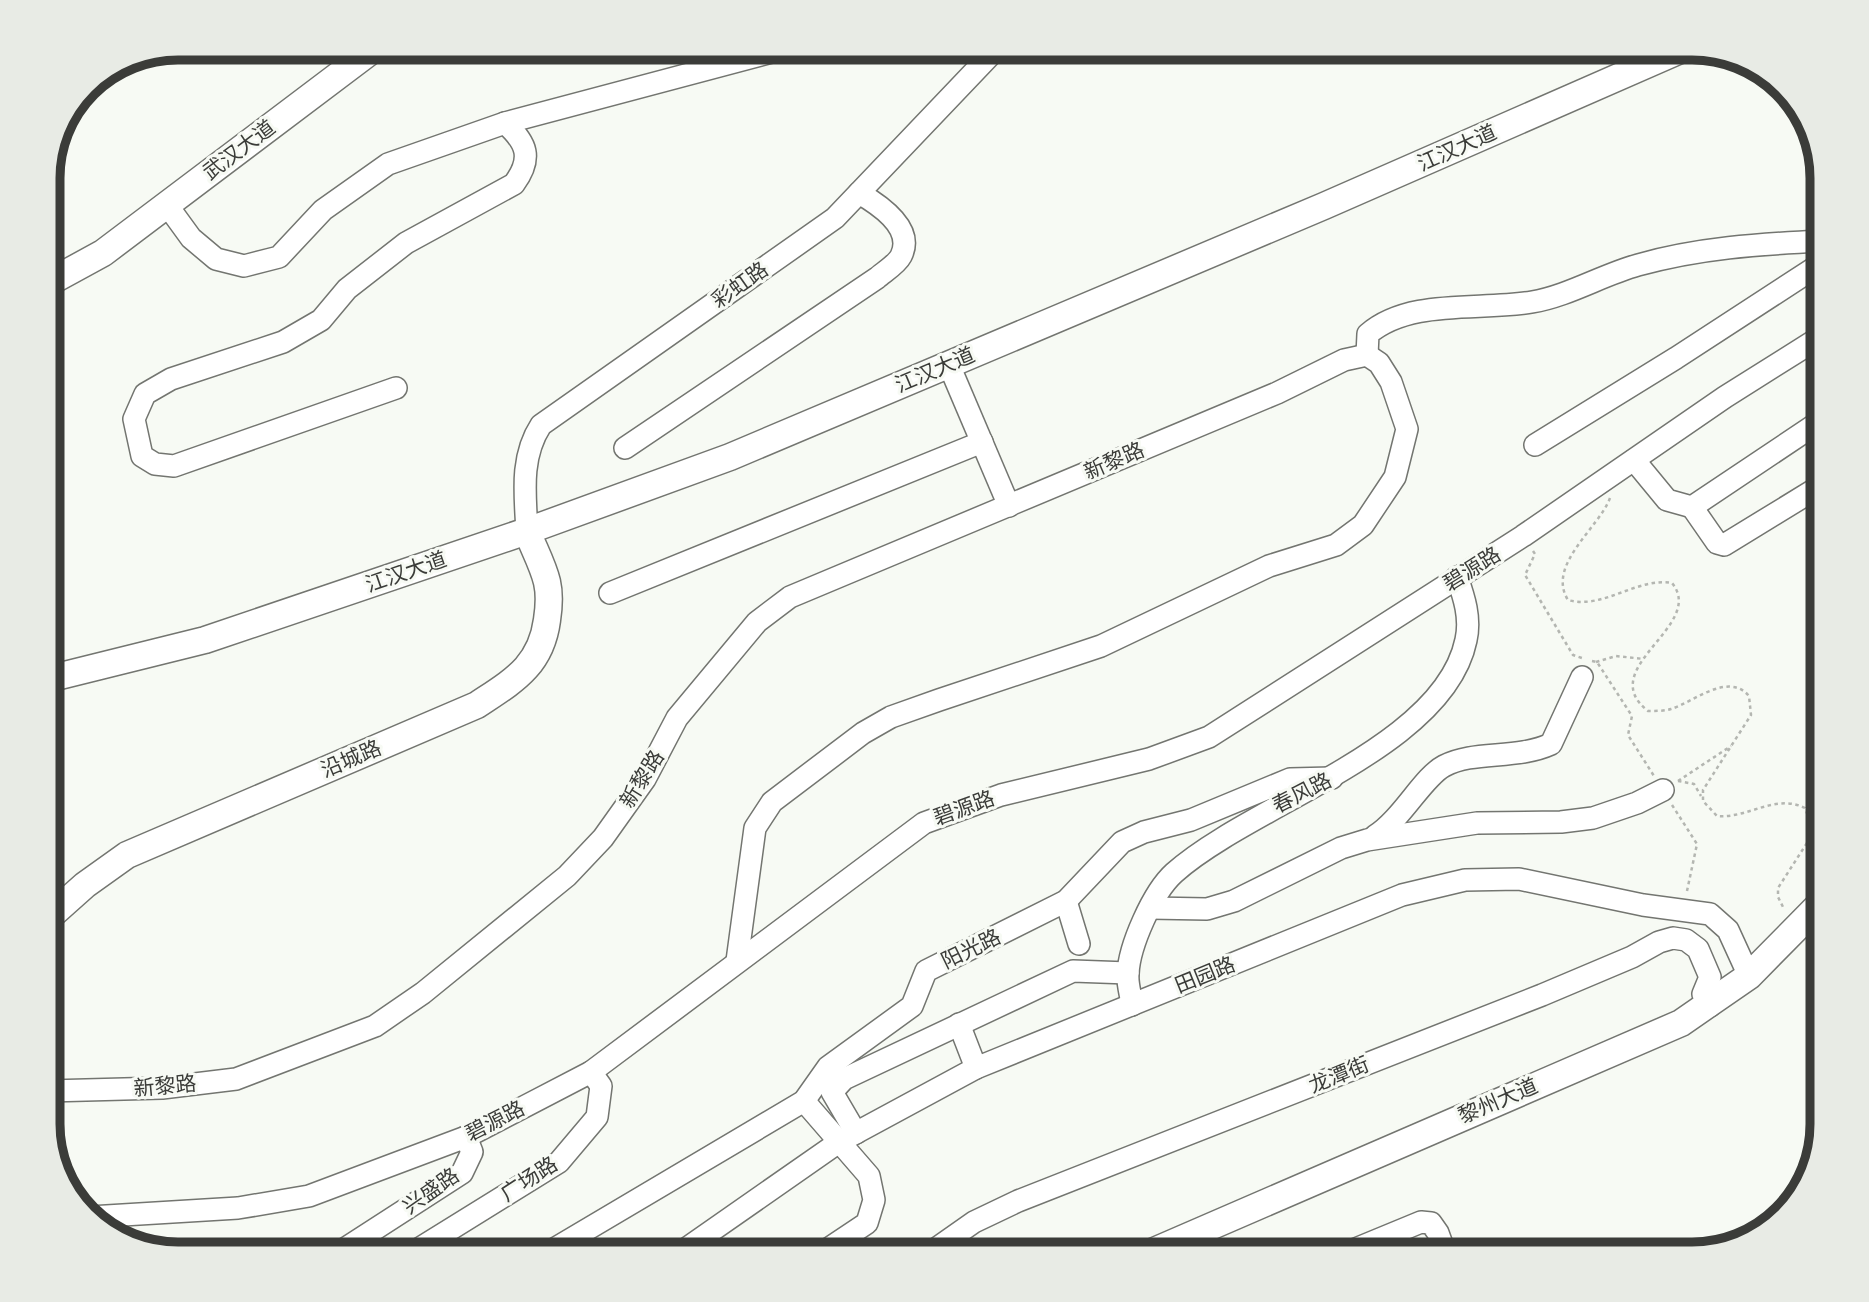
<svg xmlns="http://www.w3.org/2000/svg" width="1869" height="1302" font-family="Cabin,'Noto Sans SC',sans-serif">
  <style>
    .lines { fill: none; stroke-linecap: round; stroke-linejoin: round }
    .minor-casing { stroke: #737570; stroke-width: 24 }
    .major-casing { stroke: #737570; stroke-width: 29 }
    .path { stroke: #b4b6b1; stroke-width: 2.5; stroke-dasharray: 3.5 3.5; stroke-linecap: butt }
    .minor { stroke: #fff; stroke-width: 21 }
    .major { stroke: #fff; stroke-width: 26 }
    .labels { text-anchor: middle; stroke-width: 6; stroke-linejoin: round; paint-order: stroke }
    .street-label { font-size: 21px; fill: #3b3c39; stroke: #f7faf4 }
    .rim { fill: none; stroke: #3b3c39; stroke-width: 9 }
  </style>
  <rect width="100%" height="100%" fill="#f7faf4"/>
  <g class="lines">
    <defs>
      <g id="minor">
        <path d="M167 205 191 238 216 259 244 266 279 257 323 210 388 164 505 123 791 47"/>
        <path d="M1367 355 1368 334C1410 298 1480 311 1532 302 1568 296 1602 275 1638 265 1698 248 1759 244 1822 241"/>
        <path d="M949 365 1009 506"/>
        <path d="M396 388 174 466 155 464 142 456 134 419 145 394 171 379 283 342 321 320 347 289 406 243 514 184C533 158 527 143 505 123"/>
        <path d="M1535 445 1676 358 1822 263"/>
        <path d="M625 448 877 278C884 272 897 264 901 256 915 228 878 204 859 193"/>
        <path d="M1634 460 1667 500 1692 507 1822 420"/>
        <path d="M1692 507 1717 543 1724 545 1822 485"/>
        <path d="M527 531C525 494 520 457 541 425L835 218 998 47"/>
        <path d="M610 593 982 442"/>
        <path d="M1375 836C1402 819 1423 777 1444 766 1474 750 1516 760 1551 744L1582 677"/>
        <path d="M1066 901 1079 944"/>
        <path d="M1150 908 1207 909 1234 901 1341 848 1367 840 1477 823 1561 822 1593 818 1637 803 1663 790"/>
        <path d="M1132 1005C1131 995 1127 984 1128 974 1129 946 1153 892 1174 873 1251 804 1444 748 1466 640 1471 618 1464 597 1457 577"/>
        <path d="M959 1024 976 1068"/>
        <path d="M48 1091 162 1088 236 1079 375 1026 423 993 567 876 603 838 645 779 677 718 757 622 790 597 1277 393 1344 360 1367 355 1379 363 1391 382 1407 429 1395 477 1363 525 1336 545 1269 566 1101 646 939 700 891 717 863 733 772 802 755 828 737 961"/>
        <path d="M804 1101 869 1176 874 1200 867 1223 819 1255"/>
        <path d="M856 1133 832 1092 844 1079 1073 971 1128 973"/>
        <path d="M90 1217 238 1208 309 1196 466 1137 591 1072 924 823 1001 795 1149 759 1209 737 1523 536 1725 397 1822 336"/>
        <path d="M335 1255 462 1173 472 1152 466 1137"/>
        <path d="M409 1255 559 1162 597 1117 601 1086 591 1072"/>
        <path d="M544 1255 804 1101 828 1067 912 1006 926 971 1066 901 1122 842 1144 832 1191 820 1290 779 1332 778"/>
        <path d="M677 1255 839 1142 976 1068 1402 895 1465 880 1519 879 1643 905 1710 914 1728 930 1749 976"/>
        <path d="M927 1255 974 1222 1018 1201 1542 995 1632 957 1659 942 1673 938 1686 940 1698 949 1710 977 1703 994 1710 1006"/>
        <path d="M1341 1255 1421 1222 1431 1223 1438 1233 1446 1255"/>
      </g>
      <g id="major">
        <path d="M48 283 103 253 376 47"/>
        <path d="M48 679 205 640 527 531 730 457 1324 206 1687 47"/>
        <path d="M48 918 85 885 127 855 477 705C513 681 541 666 547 620 549 607 550 595 547 582 543 565 533 547 527 531"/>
        <path d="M1145 1255 1681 1023 1749 976 1822 902"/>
      </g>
    </defs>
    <use href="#minor" class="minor-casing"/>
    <use href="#major" class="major-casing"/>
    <g class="path">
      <path d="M1610 498C1599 528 1546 565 1568 600 1603 610 1637 577 1672 583 1707 626 1593 668 1648 711 1656 711 1664 711 1671 709 1692 703 1728 671 1749 696L1751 715 1703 790V801L1717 816C1747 819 1776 793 1805 808L1814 832 1778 888V897L1784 909"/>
      <path d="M1533 551 1535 554 1525 575 1573 655 1582 658"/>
      <path d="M1592 661 1597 662 1632 716 1628 735 1654 776"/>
      <path d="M1596 662 1616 656 1644 659"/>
      <path d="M1678 781 1731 746"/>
      <path d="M1678 781 1694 784 1701 796"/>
      <path d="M1672 805 1697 844 1687 891"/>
    </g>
    <use href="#minor" class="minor"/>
    <use href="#major" class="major"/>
  </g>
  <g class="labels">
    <g class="street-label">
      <text transform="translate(1457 148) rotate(-24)" y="7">江汉大道</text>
      <text transform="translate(239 150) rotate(-37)" y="7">武汉大道</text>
      <text transform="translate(740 285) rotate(-35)" y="7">彩虹路</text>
      <text transform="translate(935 370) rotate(-23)" y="7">江汉大道</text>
      <text transform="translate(1114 461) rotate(-23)" y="7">新黎路</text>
      <text transform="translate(1472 569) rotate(-32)" y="7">碧源路</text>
      <text transform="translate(406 572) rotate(-19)" y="7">江汉大道</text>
      <text transform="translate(351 759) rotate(-23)" y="7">沿城路</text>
      <text transform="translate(642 779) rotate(-58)" y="7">新黎路</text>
      <text transform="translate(1302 793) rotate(-27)" y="7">春风路</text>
      <text transform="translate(964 808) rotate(-20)" y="7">碧源路</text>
      <text transform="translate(971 949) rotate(-26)" y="7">阳光路</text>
      <text transform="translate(1205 975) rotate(-22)" y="7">田园路</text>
      <text transform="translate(1339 1075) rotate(-22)" y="7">龙潭街</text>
      <text transform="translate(165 1086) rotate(-5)" y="7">新黎路</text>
      <text transform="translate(1498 1101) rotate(-23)" y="7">黎州大道</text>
      <text transform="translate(495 1121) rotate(-27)" y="7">碧源路</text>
      <text transform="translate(529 1179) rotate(-33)" y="7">广场路</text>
      <text transform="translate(431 1191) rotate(-35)" y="7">兴盛路</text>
    </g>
  </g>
  <path d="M0 0H1869V1302H0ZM178 60H1692A118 118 0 0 1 1810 178V1124A118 118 0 0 1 1692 1242H178A118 118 0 0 1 60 1124V178A118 118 0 0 1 178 60Z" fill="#e8ebe5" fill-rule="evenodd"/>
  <path class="rim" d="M178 60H1692A118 118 0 0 1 1810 178V1124A118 118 0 0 1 1692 1242H178A118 118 0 0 1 60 1124V178A118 118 0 0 1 178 60Z"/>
</svg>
